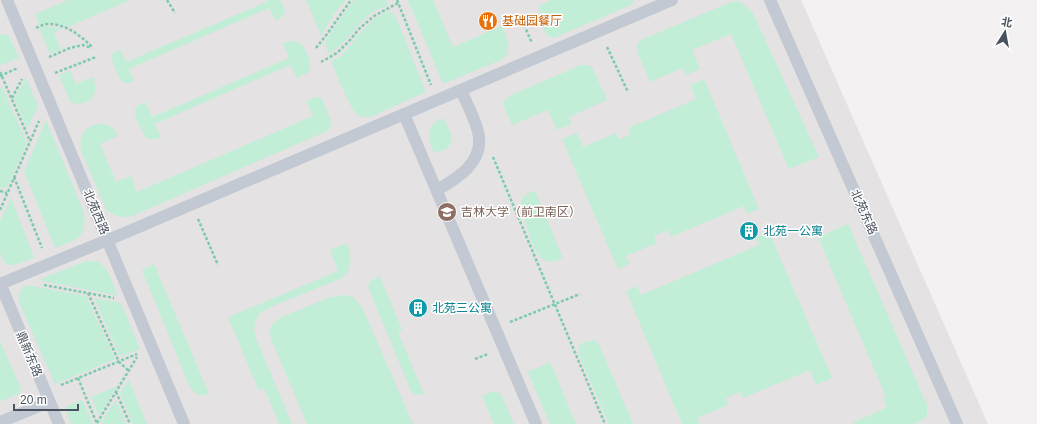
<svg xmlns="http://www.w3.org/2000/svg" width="1037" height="424" font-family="Arial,'Noto Sans SC',sans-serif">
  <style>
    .education { fill: #e4e2e3 }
    .green { fill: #c2eed8 }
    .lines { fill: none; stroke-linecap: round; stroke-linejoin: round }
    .path { stroke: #7bcbac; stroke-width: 2.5; stroke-dasharray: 3 2; stroke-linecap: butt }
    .service { stroke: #c2c9d2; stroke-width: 12 }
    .labels { text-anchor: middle; stroke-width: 3; stroke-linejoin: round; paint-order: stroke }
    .food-label { font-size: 12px; fill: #c56008; stroke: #fff; text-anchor: start }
    .street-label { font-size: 12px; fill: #49525e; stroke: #fff }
    .education-label { font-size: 12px; fill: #785e54; stroke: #fff; text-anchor: start }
    .culture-label { font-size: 12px; fill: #0d838f; stroke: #fff; text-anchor: start }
  </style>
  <rect width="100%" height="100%" fill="#f3f1f1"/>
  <path class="education" d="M0 0H801L988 424H0Z"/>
  <g class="green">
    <path d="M68 0H130L68 27C58 22 49 22 39 25L35 14Z"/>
    <path d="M268 0H280C286 11 288 14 276 21L269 8 129 69 134 82 129 83H123C119 78 111 61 112 55 113 52 117 50 120 49L126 62 268 1Z"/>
    <path d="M306 0H346L337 10 321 35Z"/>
    <path d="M354 0H386L389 5C382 8 374 10 369 15 354 27 345 45 328 54L325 41Z"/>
    <path d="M408 0H433L453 47 502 26C506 35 509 43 508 53L501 60 443 84Z"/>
    <path d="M551 0H633V2L631 5 554 38C545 37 543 27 540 20L543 19 538 6Z"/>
    <path d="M739 1 752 11 819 157 789 169 731 34 692 50 700 69 686 75 683 68 650 82 637 51V44L641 40 731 2Z"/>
    <path d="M389 11 395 15 426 92 370 117C366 117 362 118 358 115 350 110 336 72 331 61L341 56 360 33 374 19Z"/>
    <path d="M47 26 62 29 54 33 61 49 50 54 39 28Z"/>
    <path d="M0 34 9 36 19 58 0 65Z"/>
    <path d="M291 41 299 42 303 46 310 61V68L308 73 297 78 290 65 155 124 161 138C154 140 151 140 145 137L135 115V109L137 106 145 102 152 117 289 58 283 43Z"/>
    <path d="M581 65H588L592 67 607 100 569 117 572 124 557 130 548 110 512 125C510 120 503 108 504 102 505 99 508 97 511 95Z"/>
    <path d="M70 71 76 84 93 77C94 81 96 86 95 90 94 102 81 105 71 103L59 75Z"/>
    <path d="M26 78 38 106 27 129 14 99Z"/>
    <path d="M704 79 759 209 747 214 744 206 671 237 668 230 654 236 657 243 626 256 629 264 618 269 562 139 577 133 583 147 616 133 619 140 631 134 628 128 696 99 690 85Z"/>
    <path d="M2 87 27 143 7 188 0 187V88Z"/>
    <path d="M315 97 319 98 322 99 331 121C332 126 330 128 327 131L132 216C122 218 114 217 106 209L81 151C80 145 80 140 82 135 88 124 103 120 112 128 115 130 116 134 118 136L100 144 116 182 131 176 137 192 313 116 306 101Z"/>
    <path d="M443 118C447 125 456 138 449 146 446 150 439 151 434 153 428 137 425 126 443 118Z"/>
    <path d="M46 120 84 213C87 239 76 239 55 248L24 171Z"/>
    <path d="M535 191 563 258C556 261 550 264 543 259 540 257 538 254 536 252 533 246 519 207 521 202 523 195 528 193 535 191Z"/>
    <path d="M11 197 34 258 17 264 10 265 4 262 0 253V221Z"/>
    <path d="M848 224 927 405V416L923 420 914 424H853V423L887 407 883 399 886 397 818 237Z"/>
    <path d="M769 232 832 378 816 385 810 370 743 398 740 392 726 398 728 405 697 418 699 424H682L626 291 637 286 641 295 759 245 756 237Z"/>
    <path d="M347 243C350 251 352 262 348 270 347 273 344 276 342 278L271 307 259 314 255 322 254 330 256 338 292 424H279L264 388 259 391 228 317 338 271 330 250Z"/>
    <path d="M86 261C90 261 94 260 98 262 109 268 113 285 118 296L38 280Z"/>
    <path d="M154 264 209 394C198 397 195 394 189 385L142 270Z"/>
    <path d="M380 276 402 330 398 332 424 394 422 395 414 394 411 391 370 292 368 287 370 281Z"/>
    <path d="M26 285 86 296 115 359 55 384 19 302C19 294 20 290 26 285Z"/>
    <path d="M343 295 353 297 362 307 413 424H307L271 339C268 326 272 323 282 317L328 298Z"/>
    <path d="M94 298 121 303 140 349 120 357Z"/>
    <path d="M593 340 598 342 633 424H609L579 355C577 343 583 342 593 340Z"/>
    <path d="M0 341 21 389 19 394 0 401Z"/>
    <path d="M550 362 576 424H550L528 372Z"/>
    <path d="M129 380 147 424H133L120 393Z"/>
    <path d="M117 386 99 416 91 397Z"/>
    <path d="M491 392H496L501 394 514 424H494L482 396Z"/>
    <path d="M82 400 93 424H71L65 407Z"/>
    <path d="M116 400 126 424H102L101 422Z"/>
  </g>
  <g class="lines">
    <g class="path">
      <path d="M167 0 175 13"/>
      <path d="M397 0 431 85"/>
      <path d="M524 25 532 43"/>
      <path d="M36 28C40 26 44 24 48 24 67 24 81 36 93 48"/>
      <path d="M607 47 628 92"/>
      <path d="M316 48 327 34 351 0"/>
      <path d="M49 57 70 48 83 45 91 48"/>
      <path d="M321 62 337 53 350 40 359 29 374 16 398 3"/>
      <path d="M0 72 30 141"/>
      <path d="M55 73 96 57"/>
      <path d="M0 76 18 68"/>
      <path d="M12 98 22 79"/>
      <path d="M493 157 605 424"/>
      <path d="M14 177 42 248"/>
      <path d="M0 191 7 193"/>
      <path d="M0 210 39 121"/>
      <path d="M198 219 218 265"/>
      <path d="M44 285 114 298"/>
      <path d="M88 293 119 362 129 371"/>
      <path d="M510 322 580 294"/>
      <path d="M475 359 488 354"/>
      <path d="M78 378 97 424"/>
      <path d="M61 385 137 354"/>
      <path d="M116 392 130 424"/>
      <path d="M97 423 137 357"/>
    </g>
    <g class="service">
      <path d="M7 0 184 424"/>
      <path d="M770 0 957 424"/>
      <path d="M404 114 536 424"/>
      <path d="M437 190C456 179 482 164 479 137 477 121 467 105 461 90"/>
      <path d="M0 283 59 424"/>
      <path d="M0 284 127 232 672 0"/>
      <path d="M0 422 49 402"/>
    </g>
  </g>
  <defs>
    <symbol id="restaurant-disc" viewBox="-11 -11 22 22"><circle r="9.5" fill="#e8710a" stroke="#fff"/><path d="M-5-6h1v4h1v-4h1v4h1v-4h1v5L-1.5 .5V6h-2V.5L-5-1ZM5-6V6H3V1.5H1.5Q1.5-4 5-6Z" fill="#fff"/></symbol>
    <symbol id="university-disc" viewBox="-11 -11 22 22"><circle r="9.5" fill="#8d6e63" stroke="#fff"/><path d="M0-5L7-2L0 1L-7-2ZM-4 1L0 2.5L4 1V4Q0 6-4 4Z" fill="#fff"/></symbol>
    <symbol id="building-disc" viewBox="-11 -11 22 22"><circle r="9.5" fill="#0f9aa8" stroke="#fff"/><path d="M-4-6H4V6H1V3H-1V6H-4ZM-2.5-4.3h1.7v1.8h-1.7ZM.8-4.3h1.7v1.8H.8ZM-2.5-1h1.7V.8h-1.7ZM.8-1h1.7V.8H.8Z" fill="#fff"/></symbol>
  </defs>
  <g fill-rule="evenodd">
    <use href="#restaurant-disc" x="477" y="10" width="22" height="22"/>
    <use href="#university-disc" x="436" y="201" width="22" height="22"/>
    <use href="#building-disc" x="738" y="220" width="22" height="22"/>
    <use href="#building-disc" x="407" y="297" width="22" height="22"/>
  </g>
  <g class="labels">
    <g class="food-label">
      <text x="502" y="25">基础园餐厅</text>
    </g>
    <g class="street-label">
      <text transform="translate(96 212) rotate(67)" y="4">北苑西路</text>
      <text transform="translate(864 212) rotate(66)" y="4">北苑东路</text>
      <text transform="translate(29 354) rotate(67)" y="4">鼎新东路</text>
    </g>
    <g class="education-label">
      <text x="461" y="216">吉林大学（前卫南区）</text>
    </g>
    <g class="culture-label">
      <text x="763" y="235">北苑一公寓</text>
      <text x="432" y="312">北苑三公寓</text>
    </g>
  </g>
  <g transform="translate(1005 32) rotate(11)" stroke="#ffffff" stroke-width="3" paint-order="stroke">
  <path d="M0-3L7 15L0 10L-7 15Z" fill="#49525e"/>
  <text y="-6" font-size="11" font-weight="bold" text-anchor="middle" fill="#49525e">北</text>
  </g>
  <path d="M14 404v6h64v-6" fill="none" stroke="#49525e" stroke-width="2"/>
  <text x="20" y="404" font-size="12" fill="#49525e" stroke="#ffffff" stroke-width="3" paint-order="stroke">20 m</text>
</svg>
